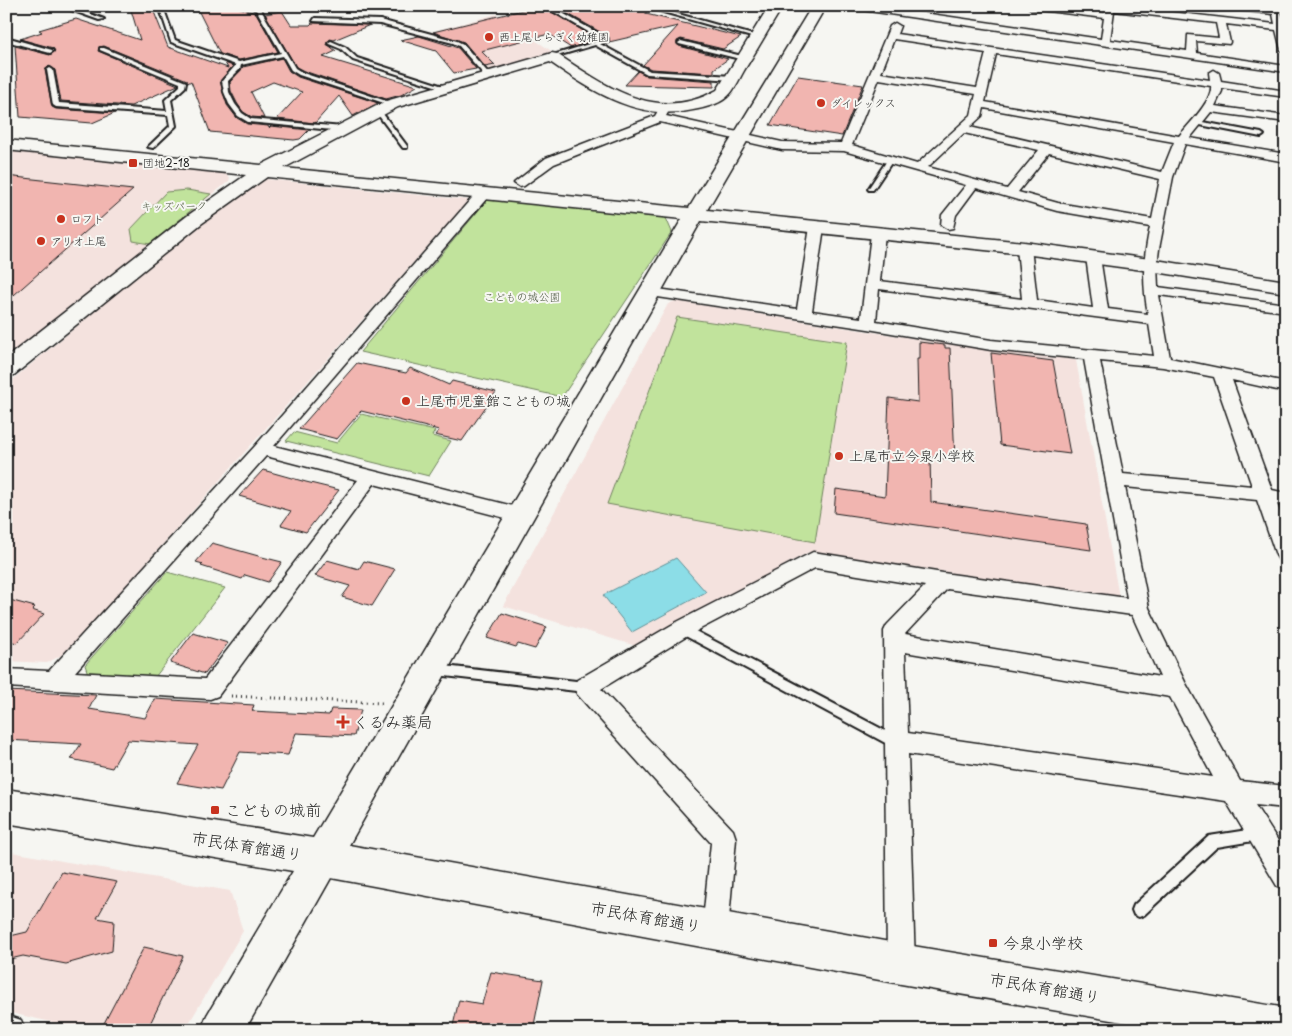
<svg xmlns="http://www.w3.org/2000/svg" width="1292" height="1036" font-family="'Playpen Sans','Klee One',sans-serif">
  <style>
    .built { fill: #f4e2de }
    .green { fill: #c1e39c; stroke: #6e805c }
    .water { fill: #8cdde7; stroke: #5f9096 }
    .building { fill: #f1b5b0; stroke: #1c1c1c }
    .lines { fill: none; stroke-linecap: round; stroke-linejoin: round }
    .lane-casing { stroke: #1c1c1c; stroke-width: 4 }
    .street-casing { stroke: #1c1c1c; stroke-width: 3 }
    .secondary-casing { stroke: #1c1c1c; stroke-width: 3 }
    .path { stroke: #1c1c1c; stroke-width: 3; stroke-dasharray: 1 4; stroke-linecap: butt }
    .lane { fill: #f6f6f2; fill-rule: evenodd }
    .street { fill: #f6f6f2; fill-rule: evenodd }
    .secondary { fill: #f6f6f2; fill-rule: evenodd }
    .poi-dot { fill: #c8321e; stroke: #f6f6f2; stroke-width: 2 }
    .labels { text-anchor: middle; stroke-width: 4; stroke-linejoin: round; paint-order: stroke }
    .far-poi-label { font-size: 11px; fill: #1c1c1c; stroke: #f6f6f2; text-anchor: start }
    .far-park-label { font-size: 11px; fill: #4e5842; stroke: #f6f6f2 }
    .poi-label { font-size: 14px; fill: #1c1c1c; stroke: #f6f6f2; text-anchor: start }
    .near-poi-label { font-size: 16px; fill: #1c1c1c; stroke: #f6f6f2; text-anchor: start }
    .near-street-label { font-size: 16px; fill: #1c1c1c; stroke: #f6f6f2 }
  </style>
  <rect width="100%" height="100%" fill="#f6f6f2"/>
  <filter id="ink" filterUnits="userSpaceOnUse"><feTurbulence type="fractalNoise" baseFrequency=".02" numOctaves="2"/><feDisplacementMap in="SourceGraphic" scale="10" xChannelSelector="R" yChannelSelector="G"/><feConvolveMatrix kernelMatrix="1 2 1 2 8 2 1 2 1" color-interpolation-filters="sRGB"/></filter>
  <g filter="url(#ink)">
    <g class="built">
      <path d="M496 14 553 52 490 71 463 42 431 32Z"/>
      <path d="M6 151 224 173 230 177 229 181 139 254 6 361Z"/>
      <path d="M266 179 469 200 67 652 47 663 6 661V385L217 210 251 187Z"/>
      <path d="M675 301 988 350 1076 360 1119 597 809 552 636 646 503 606 668 304Z"/>
      <path d="M6 851 230 891 243 931 185 1030H88L6 1012Z"/>
    </g>
    <g class="green">
      <path d="M187 190 211 194 150 244 133 241 131 229 166 192Z"/>
      <path d="M488 199 666 218 672 232 562 397 360 352Z"/>
      <path d="M677 317 847 342 815 542 607 504Z"/>
      <path d="M361 414 435 431 432 436 451 441 429 476 286 441 294 432 337 443Z"/>
      <path d="M167 572 225 588 155 677 88 674 85 665Z"/>
    </g>
    <path class="water" d="M676 558 706 592 632 632 603 595Z"/>
    <g class="building">
      <path d="M196 6H234L256 13 278 52 239 60 220 54Z"/>
      <path d="M539 6H542L597 39 571 48 549 34 481 51 495 65 485 67 464 42 433 32Z"/>
      <path d="M554 6H640L647 9 646 14 741 37 723 49 681 39 677 41 679 46 728 59 714 69V73L651 69 643 65 678 26 609 42V37Z"/>
      <path d="M152 7 168 47 228 68 225 63 233 66 220 81 227 105 237 118 247 124 268 126 269 128 271 126 309 130 300 139 294 140 210 132 191 81 188 83 187 80 104 46 99 47 98 51 178 85 131 106 61 101 55 70 49 66 45 70 52 107 56 109 115 113 92 123 20 117 15 46 50 55 55 51 53 48 20 39 42 32 39 30 76 19 140 40 131 10Z"/>
      <path d="M282 11 291 25H310L312 23 370 25 334 40 330 39 327 44 336 51 323 57 417 86 401 95 386 99 304 71 296 67 265 14Z"/>
      <path d="M419 36 458 48 476 69 454 73 436 51 400 40Z"/>
      <path d="M282 58 289 71 298 77 378 103 353 116 339 96 315 123 277 119 302 92 273 82 251 92 264 118 252 117 243 112 237 103 231 91 230 82 243 67Z"/>
      <path d="M638 71 647 76 714 81V87L625 85Z"/>
      <path d="M798 76 863 85 842 136 770 125Z"/>
      <path d="M6 176 133 190 6 302Z"/>
      <path d="M919 342 945 345V348H950L955 460 930 457 931 502 1086 524 1091 550 834 513 836 489 885 496 889 398 918 402 917 359H919Z"/>
      <path d="M991 353 1053 361 1070 454 1000 445Z"/>
      <path d="M357 363 406 373 410 368 449 385 452 381 496 392 462 441 435 435 439 430 361 411 337 439 299 429Z"/>
      <path d="M263 470 306 482 339 490 306 532 281 525 291 511 239 496Z"/>
      <path d="M212 543 262 557 282 562 268 582 245 575 242 579 201 566 203 564 196 562Z"/>
      <path d="M327 560 359 569 364 561 395 569 372 606 342 597 350 586 315 576Z"/>
      <path d="M6 599 35 607 32 610 44 614 17 643 6 640Z"/>
      <path d="M502 613 547 627 535 649 518 644 516 647 487 638Z"/>
      <path d="M193 633 228 643 205 674 170 663Z"/>
      <path d="M6 691 96 695 89 709 145 718 155 699 254 705 252 711 329 715 331 709 361 710 354 736 296 733 288 755 240 752 221 790 177 783 198 745 128 740 112 768 71 759 81 744 6 740Z"/>
      <path d="M62 872 117 882 97 918 114 921 112 951 66 964 23 956 6 960V937L27 932Z"/>
      <path d="M144 947 183 956 147 1030H114L102 1027Z"/>
      <path d="M491 972 543 980 533 1030H452L459 1000 482 1004Z"/>
    </g>
    <g class="lines">
      <defs>
        <g id="lane">
          <path d="M60 6C67 6 74 10 80 10 86 10 93 6 100 6L85 12 104 19 99 20Z"/>
          <path d="M159 6 163 7 175 40 239 62 281 53 257 11 250 6H256L261 10 295 68 303 73 395 104 390 105 299 75 291 70 283 56 241 65 240 69 228 81 229 92 235 104 242 113 251 119 343 127 346 129 343 131 248 122 238 116 229 104 224 92 222 81 236 65 171 42Z"/>
          <path d="M544 6H550L608 39V41L600 44 650 71 733 76 736 78 733 80 647 74 595 45 550 58V56L602 40Z"/>
          <path d="M642 6H650L760 37 755 38Z"/>
          <path d="M315 18 380 20 457 41 463 44 491 76 486 77 459 46 453 43 380 24 313 21Z"/>
          <path d="M6 37 52 50 53 51 50 53 6 41Z"/>
          <path d="M331 41 345 47 357 58 449 88 444 89 353 60 341 49 329 44 328 43Z"/>
          <path d="M681 41 746 57 747 58 744 60 679 44 678 43Z"/>
          <path d="M100 48H104L186 82 185 87 171 100 176 126 153 148 148 147 170 126 168 115 56 107 53 105 47 70 50 68 53 70 59 103 167 111 165 100 180 86V83L100 50Z"/>
          <path d="M376 110H380L407 146V148H403L376 112Z"/>
          <path d="M1197 121 1261 133 1264 135 1261 137 1195 124 1194 123Z"/>
          <path d="M888 159 893 160 873 190H869L868 189Z"/>
          <path d="M682 624 899 738 901 742 899 746 895 748 891 746 678 632 676 629 678 626Z"/>
          <path d="M436 665 585 682 589 683 591 687 589 691 585 692 436 675 432 673 430 670 432 667Z"/>
          <path d="M1260 828 1265 829 1267 834 1265 839 1217 847 1144 915 1139 917 1134 915 1132 910 1134 905 1209 836Z"/>
        </g>
        <g id="street">
          <path d="M851 6H876L1101 39 1104 18 1031 9 1027 6H1054L1105 13 1107 6H1119L1275 24 1273 14 1227 9 1223 6C1237 6 1270 4 1281 12L1286 30V53L1281 50 1276 30 1226 24 1230 42 1229 44 1196 41 1197 53 1286 66V72L855 9ZM1114 11 1216 23 1219 38 1188 35 1187 51 1110 40Z"/>
          <path d="M895 23 900 26 897 34 1210 80 1209 73 1214 70 1219 73 1221 81 1286 91V97L1222 88V91L1215 106 1286 116V122L1211 112 1190 138 1286 154V162L1185 144 1173 177 1159 249 1157 265 1158 287 1286 304V312L1159 295 1170 358 1286 382V392L1232 380 1272 490 1286 493V507L1277 504 1286 528V562L1279 560 1276 555 1257 500 1125 487 1149 608 1185 682 1240 781 1286 786V808L1255 805 1286 853V890L1277 886 1226 801 908 754 915 964 911 974 901 978 891 974 887 964 884 631 887 625 925 586 815 568 689 635 601 689 733 830 736 839 728 930 724 939 715 943 706 939 702 930 711 843 577 694 574 687 577 680 675 623 813 552 943 573 1127 598 1084 359 991 350 868 329 651 296 646 295 644 292 646 289 651 288 797 309 810 227 817 223 824 227 812 311 861 318 871 234 878 230 885 234 880 281 1022 299 1017 248 1024 244 1031 248 1037 300 1093 308 1086 257 1093 253 1100 257 1108 309 1148 314C1142 282 1143 259 1150 227L1057 211 976 188 956 215 953 228 948 229 941 225 942 215 966 185 844 151 782 150 660 122 554 164 524 186 520 187 514 183 546 158 655 116 660 107 664 106 670 109 666 116 782 142 841 143 890 26ZM894 39 986 53 977 88 881 73ZM996 54 1211 86C1213 100 1188 125 1179 136L985 102ZM879 79 976 94 971 115 917 164 852 145ZM984 108 1174 142 1162 172 970 127 982 116ZM964 133 1039 150 1007 189 928 167ZM1049 153 1160 179 1152 219 1058 203 1018 192ZM879 289 1149 324 1154 356 991 340 876 321ZM1100 361 1163 367 1214 377 1252 486 1123 474ZM947 589 1132 615 1160 677 905 634ZM905 652 1170 697 1213 777 908 733Z"/>
          <path d="M483 190 489 194 488 197 274 446 521 508 528 510 530 515 528 520 521 522 374 484 218 696 210 699 6 687V669L49 671 256 445 478 191ZM266 456 358 480 205 679 75 672Z"/>
          <path d="M6 1015 21 1020 25 1030H6Z"/>
        </g>
        <path id="secondary" d="M769 6H783C770 27 758 48 745 69 740 77 736 88 729 95 722 103 708 107 698 109 641 123 595 93 550 62L398 107 284 168 689 208 812 6H826L707 210 1024 242 1150 259 1286 281V293L1150 271 1024 254 701 221 349 845 901 944 1286 1008V1030H1169L901 984 331 878 245 1030H201L207 1015 293 871 6 823V789L313 838 682 219 267 177 201 224 14 375 6 377V358L187 216 246 175 6 150V140L261 165 386 101 552 53 557 54C608 87 656 124 717 90Z"/>
      </defs>
      <use href="#lane" class="lane-casing"/>
      <use href="#street" class="street-casing"/>
      <use href="#secondary" class="secondary-casing"/>
      <path class="path" d="M231 696 382 703"/>
      <use href="#lane" class="lane"/>
      <use href="#street" class="street"/>
      <use href="#secondary" class="secondary"/>
    </g>
  </g>
  <g class="poi-dot">
    <circle cx="489" cy="37" r="5"/>
    <circle cx="821" cy="103" r="5"/>
    <rect x="128" y="158" width="10" height="10" rx="2.5"/>
    <circle cx="61" cy="219" r="5"/>
    <circle cx="41" cy="241" r="5"/>
    <circle cx="406" cy="401" r="5"/>
    <circle cx="839" cy="456" r="5"/>
    <path d="M340.5 714.5h5v5h5v5h-5v5h-5v-5h-5v-5h5z"/>
    <rect x="210" y="805" width="10" height="10" rx="2.5"/>
    <rect x="988" y="938" width="10" height="10" rx="2.5"/>
  </g>
  <g class="labels">
    <g class="far-poi-label">
      <text x="499" y="41">西上尾しらぎく幼稚園</text>
      <text x="831" y="107">ダイレックス</text>
      <text x="143" y="167">団地2-18</text>
      <text x="71" y="223">ロフト</text>
      <text x="51" y="245">アリオ上尾</text>
    </g>
    <g class="far-park-label">
      <text x="174" y="210">キッズパーク</text>
      <text x="522" y="301">こどもの城公園</text>
    </g>
    <g class="poi-label">
      <text x="416" y="406">上尾市児童館こどもの城</text>
      <text x="849" y="461">上尾市立今泉小学校</text>
    </g>
    <g class="near-poi-label">
      <text x="353" y="728">くるみ薬局</text>
      <text x="225" y="816">こどもの城前</text>
      <text x="1003" y="949">今泉小学校</text>
    </g>
    <g class="near-street-label">
      <text transform="translate(247 846) rotate(9)" y="6">市民体育館通り</text>
      <text transform="translate(646 917) rotate(10)" y="6">市民体育館通り</text>
      <text transform="translate(1045 988) rotate(10)" y="6">市民体育館通り</text>
    </g>
  </g>
  <rect width="1292" height="1036" fill="none" stroke="#f6f6f2" stroke-width="25"/>
  <rect x="12" y="12" width="1267" height="1011" fill="none" stroke="#1c1c1c" stroke-width="2" filter="url(#ink)"/>
</svg>
